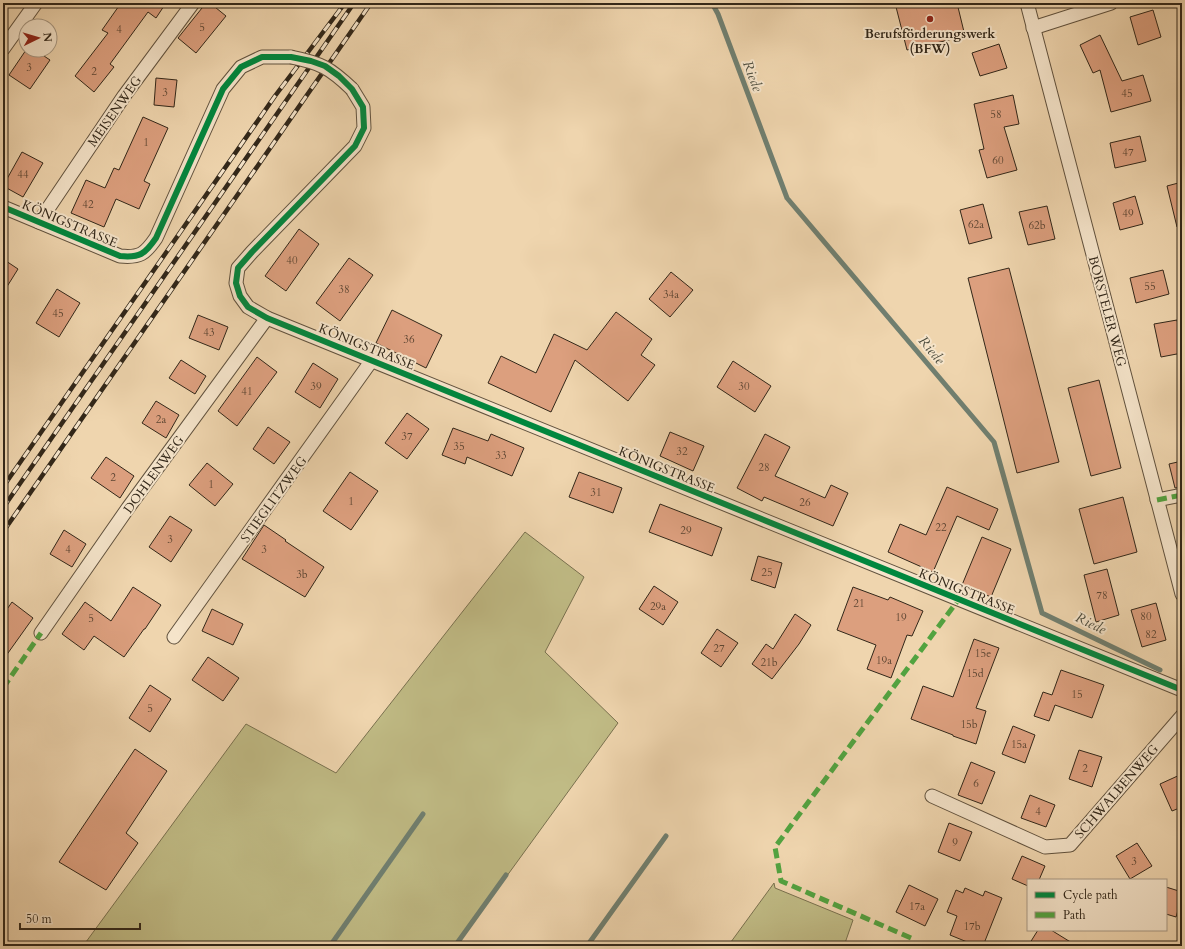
<svg xmlns="http://www.w3.org/2000/svg" width="1185" height="949" font-family="Cardo,serif">
  <style>
    .green { fill: #c0bb85; stroke: #79714f }
    .lines { fill: none; stroke-linecap: round; stroke-linejoin: round }
    .stream { stroke: #707f70; stroke-width: 5 }
    .building { fill: #dc9f7e; stroke: #322719 }
    .street-casing { stroke: #61523e; stroke-width: 15 }
    .street { stroke: #f5e4ca; stroke-width: 13 }
    .rail-casing { stroke: #322719; stroke-width: 4.5 }
    .rail { stroke: #f5e4ca; stroke-width: 3; stroke-dasharray: 9; stroke-linecap: butt }
    .street-bridge-casing { stroke: #61523e; stroke-width: 15; stroke-linecap: butt }
    .street-bridge { stroke: #f5e4ca; stroke-width: 13 }
    .quiet { stroke: #52a340; stroke-width: 5; stroke-dasharray: 10 5; stroke-linecap: butt }
    .cycleway-casing { stroke: #f5e4ca; stroke-width: 8 }
    .cycleway { stroke: #00873e; stroke-width: 6 }
    .poi-dot { fill: #8f2418; stroke: #f5e4ca; stroke-width: 1.5 }
    .labels { text-anchor: middle; stroke-width: 4; stroke-linejoin: round; paint-order: stroke }
    .number-label { font-size: 11px; fill: #5c4532 }
    .poi-label { font-size: 13px; font-weight: bold; fill: #322719; stroke: #f5e4ca }
    .street-label { font-size: 13px; fill: #322719; stroke: #f5e4ca }
    .water-label { font-size: 14px; font-style: italic; fill: #4c4c3d; stroke: #f5e4ca }
  </style>
  <rect width="100%" height="100%" fill="#efd5ae"/>
  <filter id="stains"><feTurbulence type="fractalNoise" baseFrequency=".005" numOctaves="4"/><feColorMatrix values="0 0 0 0 .2 0 0 0 0 .09 0 0 0 0 .02 0 0 0 .5 -.17"/></filter>
  <radialGradient id="worn" r=".72"><stop offset=".6" stop-color="#630" stop-opacity="0"/><stop offset="1" stop-color="#630" stop-opacity=".3"/></radialGradient>
  <g class="green">
    <path d="M525 532 584 577 545 652 618 723 456 946H83L246 724 336 773Z"/>
    <path d="M774 883 775 888 853 920 844 946H728Z"/>
  </g>
  <g class="lines">
    <g class="stream">
      <path d="M712 3 718 14 787 198 994 442 1042 613 1160 670"/>
      <path d="M330 946 423 814"/>
      <path d="M455 946 506 875"/>
      <path d="M587 946 666 836"/>
    </g>
  </g>
  <g class="building">
    <path d="M121 3H166L156 18 148 12 110 64 114 67 94 92 75 76 108 33 102 30Z"/>
    <path d="M206 3H210L226 16 196 53 178 38Z"/>
    <path d="M895 3H957L965 36 907 50Z"/>
    <path d="M1153 10 1161 37 1138 45 1130 17Z"/>
    <path d="M1100 35 1122 81 1143 75 1151 101 1111 112 1100 70 1093 73 1080 45Z"/>
    <path d="M999 44 1007 68 980 76 972 53Z"/>
    <path d="M26 50H35L50 60 30 89 9 75Z"/>
    <path d="M156 78 177 80 174 107 154 105Z"/>
    <path d="M1013 95 1019 124 1004 127 1017 170 987 178 979 150 984 149 974 104Z"/>
    <path d="M143 117 168 128 144 181 150 184 139 209 116 199 104 227 71 213 86 180 105 188 114 168 119 170Z"/>
    <path d="M1140 136 1146 161 1115 168 1110 143Z"/>
    <path d="M22 152 43 163 23 197 3 186Z"/>
    <path d="M1182 182V226L1177 227 1167 186Z"/>
    <path d="M1135 196 1143 224 1120 230 1113 203Z"/>
    <path d="M983 204 992 238 969 244 960 210Z"/>
    <path d="M1047 206 1055 239 1028 245 1019 212Z"/>
    <path d="M299 229 319 244 286 291 265 276Z"/>
    <path d="M349 258 373 275 340 321 316 303Z"/>
    <path d="M3 259 18 269 3 293Z"/>
    <path d="M1009 268 1059 462 1017 473 968 278Z"/>
    <path d="M1163 270 1169 294 1136 303 1130 278Z"/>
    <path d="M671 272 693 290 670 317 649 299Z"/>
    <path d="M57 289 80 303 59 337 36 323Z"/>
    <path d="M392 310 442 335 426 368 376 343Z"/>
    <path d="M616 312 652 339 641 355 655 365 628 401 575 360 551 412 488 383 501 356 536 373 554 334 587 350Z"/>
    <path d="M198 315 228 327 219 350 189 338Z"/>
    <path d="M1177 320 1182 344V353L1161 357 1154 324Z"/>
    <path d="M257 357 277 372 237 426 218 411Z"/>
    <path d="M181 360 206 376 195 394 169 378Z"/>
    <path d="M733 361 771 386 755 412 717 387Z"/>
    <path d="M313 363 338 379 320 408 295 392Z"/>
    <path d="M1099 380 1121 468 1091 476 1068 388Z"/>
    <path d="M156 401 179 415 166 438 142 423Z"/>
    <path d="M407 413 429 429 407 459 385 443Z"/>
    <path d="M268 427 290 442 274 464 253 449Z"/>
    <path d="M453 428 488 441 491 434 524 448 512 476 467 457 465 464 442 455Z"/>
    <path d="M670 432 704 446 693 471 660 456Z"/>
    <path d="M765 434 790 447 775 476 825 498 831 485 848 493 833 526 764 497 762 501 737 488Z"/>
    <path d="M106 457 134 476 120 498 91 478Z"/>
    <path d="M1182 461V487L1175 488 1169 464Z"/>
    <path d="M207 463 233 484 215 506 189 485Z"/>
    <path d="M350 472 378 491 351 530 323 511Z"/>
    <path d="M579 472 622 488 613 513 569 497Z"/>
    <path d="M947 487 998 509 989 530 957 516 933 572 888 552 900 524 926 535Z"/>
    <path d="M1123 497 1137 552 1094 564 1079 509Z"/>
    <path d="M660 504 722 528 712 556 649 532Z"/>
    <path d="M170 516 192 530 171 562 149 547Z"/>
    <path d="M264 525 286 540 285 541 324 567 305 597 242 559Z"/>
    <path d="M64 530 86 544 72 567 50 554Z"/>
    <path d="M982 537 1011 549 991 597 962 585Z"/>
    <path d="M758 556 782 563 775 588 751 580Z"/>
    <path d="M1107 569 1119 615 1096 622 1084 575Z"/>
    <path d="M654 586 678 602 663 625 639 609Z"/>
    <path d="M133 587 161 605 145 629H144L124 657 94 636 84 650 62 634 85 602 111 621Z"/>
    <path d="M853 587 888 600 890 597 923 611 912 636 907 635 891 678 867 669 876 645 837 630Z"/>
    <path d="M12 602 33 618 3 660V615Z"/>
    <path d="M1156 603 1166 640 1142 647 1131 610Z"/>
    <path d="M212 609 243 624 233 645 202 631Z"/>
    <path d="M795 614 811 625 799 644 772 679 752 664 766 644 773 649Z"/>
    <path d="M717 629 738 643 721 667 701 653Z"/>
    <path d="M974 639 999 648 976 708 986 711 976 744 953 736V735L911 719 923 686 953 697Z"/>
    <path d="M208 657 239 678 223 701 192 680Z"/>
    <path d="M1061 670 1104 685 1092 718 1055 705 1049 721 1034 716 1043 692 1052 695Z"/>
    <path d="M150 685 171 699 150 732 129 718Z"/>
    <path d="M1013 726 1035 735 1025 763 1002 754Z"/>
    <path d="M135 749 167 771 126 833 138 843 106 890 59 862Z"/>
    <path d="M1079 750 1102 757 1092 787 1069 779Z"/>
    <path d="M971 762 995 772 982 804 958 795Z"/>
    <path d="M1182 774V807L1172 811 1160 784Z"/>
    <path d="M1030 795 1055 805 1046 827 1021 818Z"/>
    <path d="M949 823 972 832 960 861 938 852Z"/>
    <path d="M1137 843 1152 866 1130 879 1116 856Z"/>
    <path d="M1022 856 1045 866 1039 880H1028V886L1012 879Z"/>
    <path d="M909 885 938 899 925 926 896 912Z"/>
    <path d="M1166 887 1182 892V897L1176 917 1166 914Z"/>
    <path d="M965 888 983 896 985 891 1002 898 983 946H977L950 935 957 916 947 912 956 890 963 893Z"/>
    <path d="M1038 930H1051L1077 946H1028Z"/>
  </g>
  <g class="lines">
    <defs>
      <g id="street">
        <path d="M1027 3 1182 594"/>
        <path d="M1033 28 1111 3"/>
        <path d="M3 49 36 3"/>
        <path d="M352 89 363 107 364 128 355 146 252 252 238 268 236 283 240 296 248 307 267 318 1182 690"/>
        <path d="M3 207 120 256C140 258 145 254 156 238L223 89 241 67 262 57H291"/>
        <path d="M39 222 124 96 193 3"/>
        <path d="M1157 500 1182 495"/>
        <path d="M41 633 128 508 267 318"/>
        <path d="M174 637 372 360"/>
        <path d="M932 796 1045 847 1070 845 1182 716"/>
      </g>
    </defs>
    <use href="#street" class="street-casing"/>
    <use href="#street" class="street"/>
    <defs>
      <g id="rail">
        <path d="M3 487 275 96 345 3"/>
        <path d="M3 508 354 3"/>
        <path d="M3 532 371 3"/>
      </g>
    </defs>
    <use href="#rail" class="rail-casing"/>
    <use href="#rail" class="rail"/>
    <defs>
      <path id="street-bridge" d="M291 57C321 63 330 68 352 89"/>
    </defs>
    <use href="#street-bridge" class="street-bridge-casing"/>
    <use href="#street-bridge" class="street-bridge"/>
    <g class="quiet">
      <path d="M1157 500 1182 495"/>
      <path d="M3 688 41 633"/>
      <path d="M1181 718 1182 721"/>
      <path d="M911 938 781 881 775 847 959 599"/>
    </g>
    <defs>
      <path id="cycleway" d="M3 207 120 256C140 258 145 254 156 238L223 89 241 67 262 57H291L311 61 325 66 339 76 352 89 363 107 364 128 355 146 252 252 238 268 236 283 240 296 248 307 267 318 1182 690"/>
    </defs>
    <use href="#cycleway" class="cycleway-casing"/>
    <use href="#cycleway" class="cycleway"/>
  </g>
  <circle class="poi-dot" cx="930" cy="19" r="4"/>
  <g class="labels">
    <g class="number-label">
      <text x="202" y="31">5</text>
      <text x="119" y="33">4</text>
      <text x="29" y="71">3</text>
      <text x="94" y="75">2</text>
      <text x="165" y="96">3</text>
      <text x="1127" y="97">45</text>
      <text x="996" y="118">58</text>
      <text x="146" y="146">1</text>
      <text x="1128" y="156">47</text>
      <text x="998" y="164">60</text>
      <text x="23" y="178">44</text>
      <text x="88" y="208">42</text>
      <text x="1128" y="217">49</text>
      <text x="976" y="228">62a</text>
      <text x="1037" y="229">62b</text>
      <text x="292" y="264">40</text>
      <text x="1150" y="290">55</text>
      <text x="344" y="293">38</text>
      <text x="671" y="298">34a</text>
      <text x="58" y="317">45</text>
      <text x="209" y="336">43</text>
      <text x="409" y="343">36</text>
      <text x="316" y="390">39</text>
      <text x="744" y="390">30</text>
      <text x="247" y="395">41</text>
      <text x="161" y="423">2a</text>
      <text x="407" y="440">37</text>
      <text x="459" y="450">35</text>
      <text x="682" y="455">32</text>
      <text x="501" y="459">33</text>
      <text x="764" y="471">28</text>
      <text x="113" y="481">2</text>
      <text x="211" y="488">1</text>
      <text x="596" y="496">31</text>
      <text x="351" y="505">1</text>
      <text x="805" y="506">26</text>
      <text x="941" y="531">22</text>
      <text x="686" y="534">29</text>
      <text x="170" y="543">3</text>
      <text x="68" y="553">4</text>
      <text x="264" y="553">3</text>
      <text x="767" y="576">25</text>
      <text x="302" y="578">3b</text>
      <text x="1102" y="599">78</text>
      <text x="859" y="607">21</text>
      <text x="658" y="610">29a</text>
      <text x="1146" y="620">80</text>
      <text x="901" y="621">19</text>
      <text x="91" y="622">5</text>
      <text x="1151" y="638">82</text>
      <text x="719" y="652">27</text>
      <text x="983" y="657">15e</text>
      <text x="884" y="664">19a</text>
      <text x="769" y="666">21b</text>
      <text x="975" y="677">15d</text>
      <text x="1077" y="698">15</text>
      <text x="150" y="712">5</text>
      <text x="969" y="728">15b</text>
      <text x="1019" y="748">15a</text>
      <text x="1085" y="772">2</text>
      <text x="976" y="787">6</text>
      <text x="1038" y="815">4</text>
      <text x="955" y="846">9</text>
      <text x="1134" y="865">3</text>
      <text x="917" y="910">17a</text>
      <text x="972" y="930">17b</text>
    </g>
    <g class="poi-label">
      <text x="930" y="38">Berufsförderungswerk<tspan x="930" dy="15">(BFW)</tspan></text>
    </g>
    <g class="street-label">
      <text transform="translate(114 111) rotate(-55)" y="5">MEISENWEG</text>
      <text transform="translate(70 223) rotate(23)" y="5">KÖNIGSTRASSE</text>
      <text transform="translate(1108 311) rotate(75)" y="5">BORSTELER WEG</text>
      <text transform="translate(367 346) rotate(22)" y="5">KÖNIGSTRASSE</text>
      <text transform="translate(667 469) rotate(22)" y="5">KÖNIGSTRASSE</text>
      <text transform="translate(153 474) rotate(-54)" y="5">DOHLENWEG</text>
      <text transform="translate(273 499) rotate(-54)" y="5">STIEGLITZWEG</text>
      <text transform="translate(967 591) rotate(22)" y="5">KÖNIGSTRASSE</text>
      <text transform="translate(1116 791) rotate(-49)" y="5">SCHWALBENWEG</text>
    </g>
    <g class="water-label">
      <text transform="translate(753 76) rotate(69)" y="5">Riede</text>
      <text transform="translate(932 350) rotate(50)" y="5">Riede</text>
      <text transform="translate(1091 623) rotate(26)" y="5">Riede</text>
    </g>
  </g>
  <rect width="1185" height="949" fill="none" stroke="#efd5ae" stroke-width="16"/>
  <rect x="4" y="4" width="1177" height="941" fill="none" stroke="#322719" stroke-width="2"/>
  <rect x="8" y="8" width="1169" height="933" fill="none" stroke="#322719"/>
  <rect x="1027" y="879" width="140" height="52" fill="#f5e4ca" stroke="#a79883"/>
  <rect x="1035" y="892" width="20" height="6" fill="#00873e" stroke="#a79883"/>
  <text x="1063" y="899" font-size="12" fill="#322719">Cycle path</text>
  <rect x="1035" y="912" width="20" height="6" fill="#52a340" stroke="#a79883"/>
  <text x="1063" y="919" font-size="12" fill="#322719">Path</text>
  <g transform="translate(38 38) rotate(85)"><circle r="19" fill="#f5e4ca" stroke="#a79883"/>
  <path d="M0-3L7 15L0 10L-7 15Z" fill="#8f2418"/>
  <text y="-6" font-size="11" font-weight="bold" text-anchor="middle" fill="#322719">N</text>
  </g>
  <path d="M20 923v6h120v-6" fill="none" stroke="#322719" stroke-width="2"/>
  <text x="26" y="923" font-size="12" fill="#322719" stroke="#f5e4ca" stroke-width="3" paint-order="stroke">50 m</text>
  <rect width="100%" height="100%" filter="url(#stains)"/>
  <rect width="100%" height="100%" fill="url(#worn)"/>
</svg>
